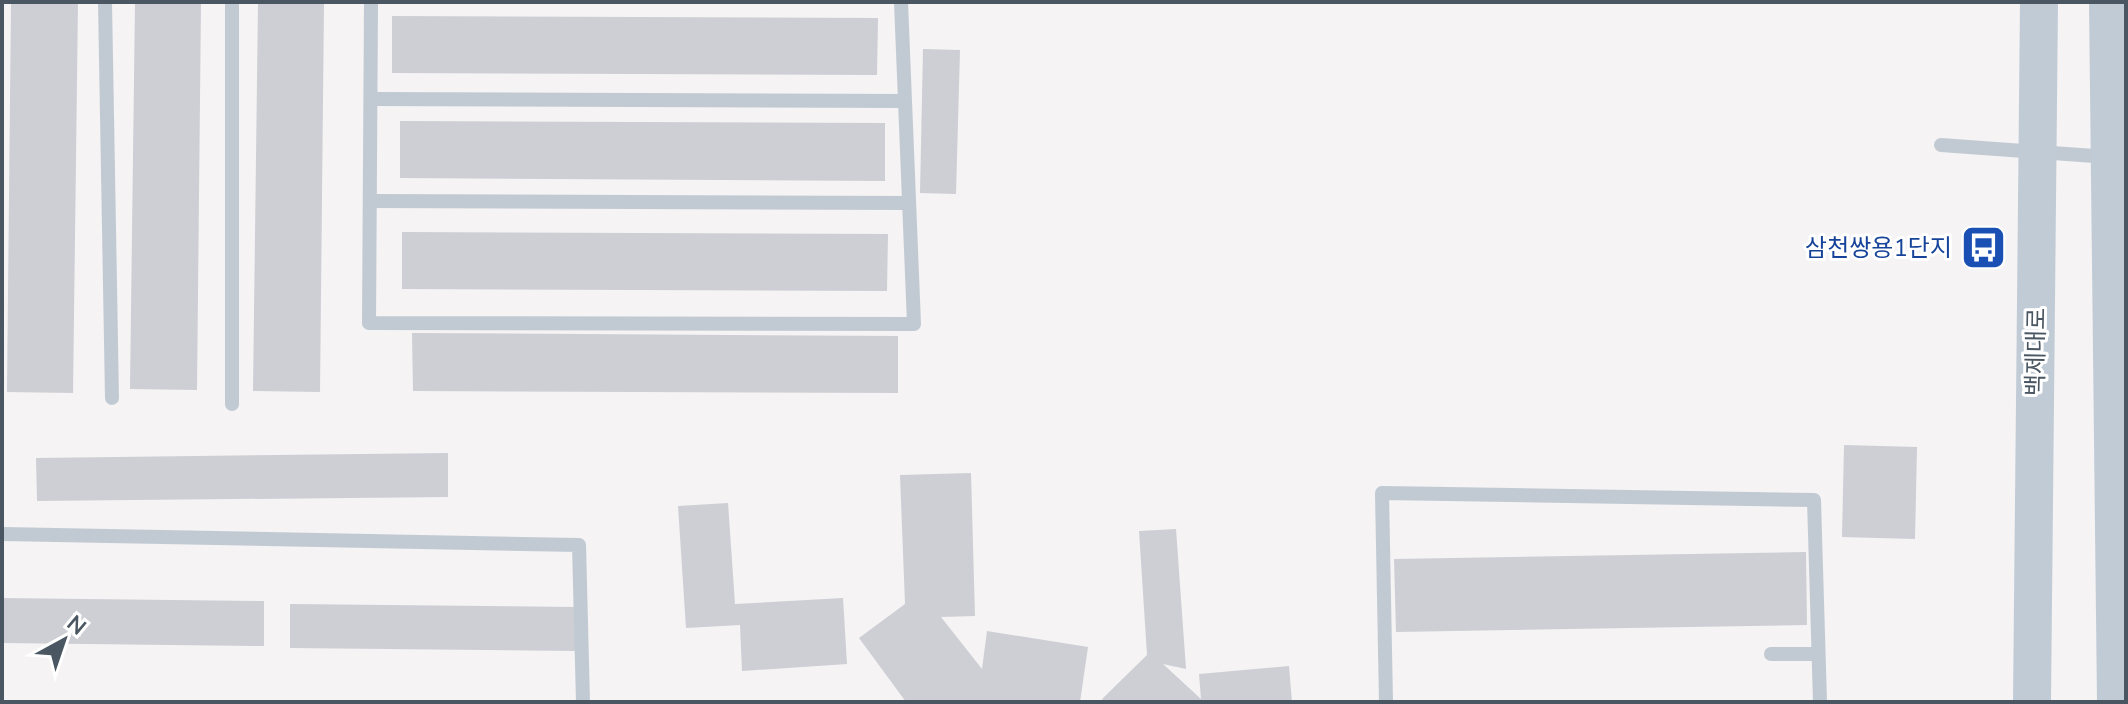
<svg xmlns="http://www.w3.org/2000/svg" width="2128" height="704" font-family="'Nunito Sans','Noto Sans KR',sans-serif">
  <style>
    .building { fill: #cdcfd5 }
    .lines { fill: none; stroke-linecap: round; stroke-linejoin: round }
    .lane { stroke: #c1cad2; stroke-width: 14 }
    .secondary { stroke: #c1cbd6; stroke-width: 38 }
    .labels { text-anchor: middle; stroke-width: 6; stroke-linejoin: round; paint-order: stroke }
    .transit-label { font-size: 24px; fill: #164399; stroke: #fff; text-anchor: end }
    .street-label { font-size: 24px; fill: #4a5661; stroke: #fff }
  </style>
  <rect width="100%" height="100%" fill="#f5f3f3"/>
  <g class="building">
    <path d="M11 2H78L73 393 7 392Z"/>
    <path d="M135 2H201L197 390 130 389Z"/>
    <path d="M258 2H324L320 392 253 391Z"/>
    <path d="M392 16 878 18 877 75 392 73Z"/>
    <path d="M923 49 960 50 956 194 920 193Z"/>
    <path d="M400 121 885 123V181L400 178Z"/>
    <path d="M402 232 888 234 887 291 402 289Z"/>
    <path d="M412 333 898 336V393L413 391Z"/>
    <path d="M1844 445 1917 447 1915 539 1842 537Z"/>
    <path d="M448 453V497L37 501 36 458Z"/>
    <path d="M971 473 975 616 941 617 982 669 987 631 1088 647 1080 702H906L859 638 905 604 900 475Z"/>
    <path d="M728 503 735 604 843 598 847 664 742 671 740 625 686 628 678 506Z"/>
    <path d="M1176 529 1186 669 1163 664 1201 699 1199 674 1289 666 1292 702H1105L1102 699 1147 655 1139 531Z"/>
    <path d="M1806 552 1807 625 1396 632 1394 559Z"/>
    <path d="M2 598 264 601V646L2 643Z"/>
    <path d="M290 604 575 607V651L290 648Z"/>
  </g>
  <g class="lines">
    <g class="lane">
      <path d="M105 2 112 398"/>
      <path d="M232 2V404"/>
      <path d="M371 2 369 323 914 324 901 2"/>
      <path d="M371 99 905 101"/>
      <path d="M1941 145 2108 157"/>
      <path d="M370 201 909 203"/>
      <path d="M2 534 579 545 583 702"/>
      <path d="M1771 654H1818"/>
      <path d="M1386 702 1382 493 1814 500 1820 702"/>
    </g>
    <g class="secondary">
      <path d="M2108 2 2116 702"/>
      <path d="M2032 702 2039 2"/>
    </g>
  </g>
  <defs>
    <symbol id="bus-square" viewBox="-11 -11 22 22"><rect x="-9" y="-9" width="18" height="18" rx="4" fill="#1a4fb4" stroke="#fff"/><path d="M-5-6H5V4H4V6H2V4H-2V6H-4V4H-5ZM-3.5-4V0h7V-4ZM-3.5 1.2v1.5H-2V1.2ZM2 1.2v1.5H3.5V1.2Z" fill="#fff"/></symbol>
  </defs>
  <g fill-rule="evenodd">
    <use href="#bus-square" x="1958" y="222" width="51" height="51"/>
  </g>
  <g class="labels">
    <g class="transit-label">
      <text x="1952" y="256">삼천쌍용1단지</text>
    </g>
    <g class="street-label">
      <text transform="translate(2036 352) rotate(-89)" y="8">백제대로</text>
    </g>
  </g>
  <rect width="2128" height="704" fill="none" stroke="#4a5661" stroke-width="8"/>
  <g transform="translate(64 640) rotate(40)" stroke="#ffffff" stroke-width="6" paint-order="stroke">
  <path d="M0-6L14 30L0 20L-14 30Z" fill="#4a5661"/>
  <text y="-12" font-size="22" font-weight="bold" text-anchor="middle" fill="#4a5661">N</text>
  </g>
</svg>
